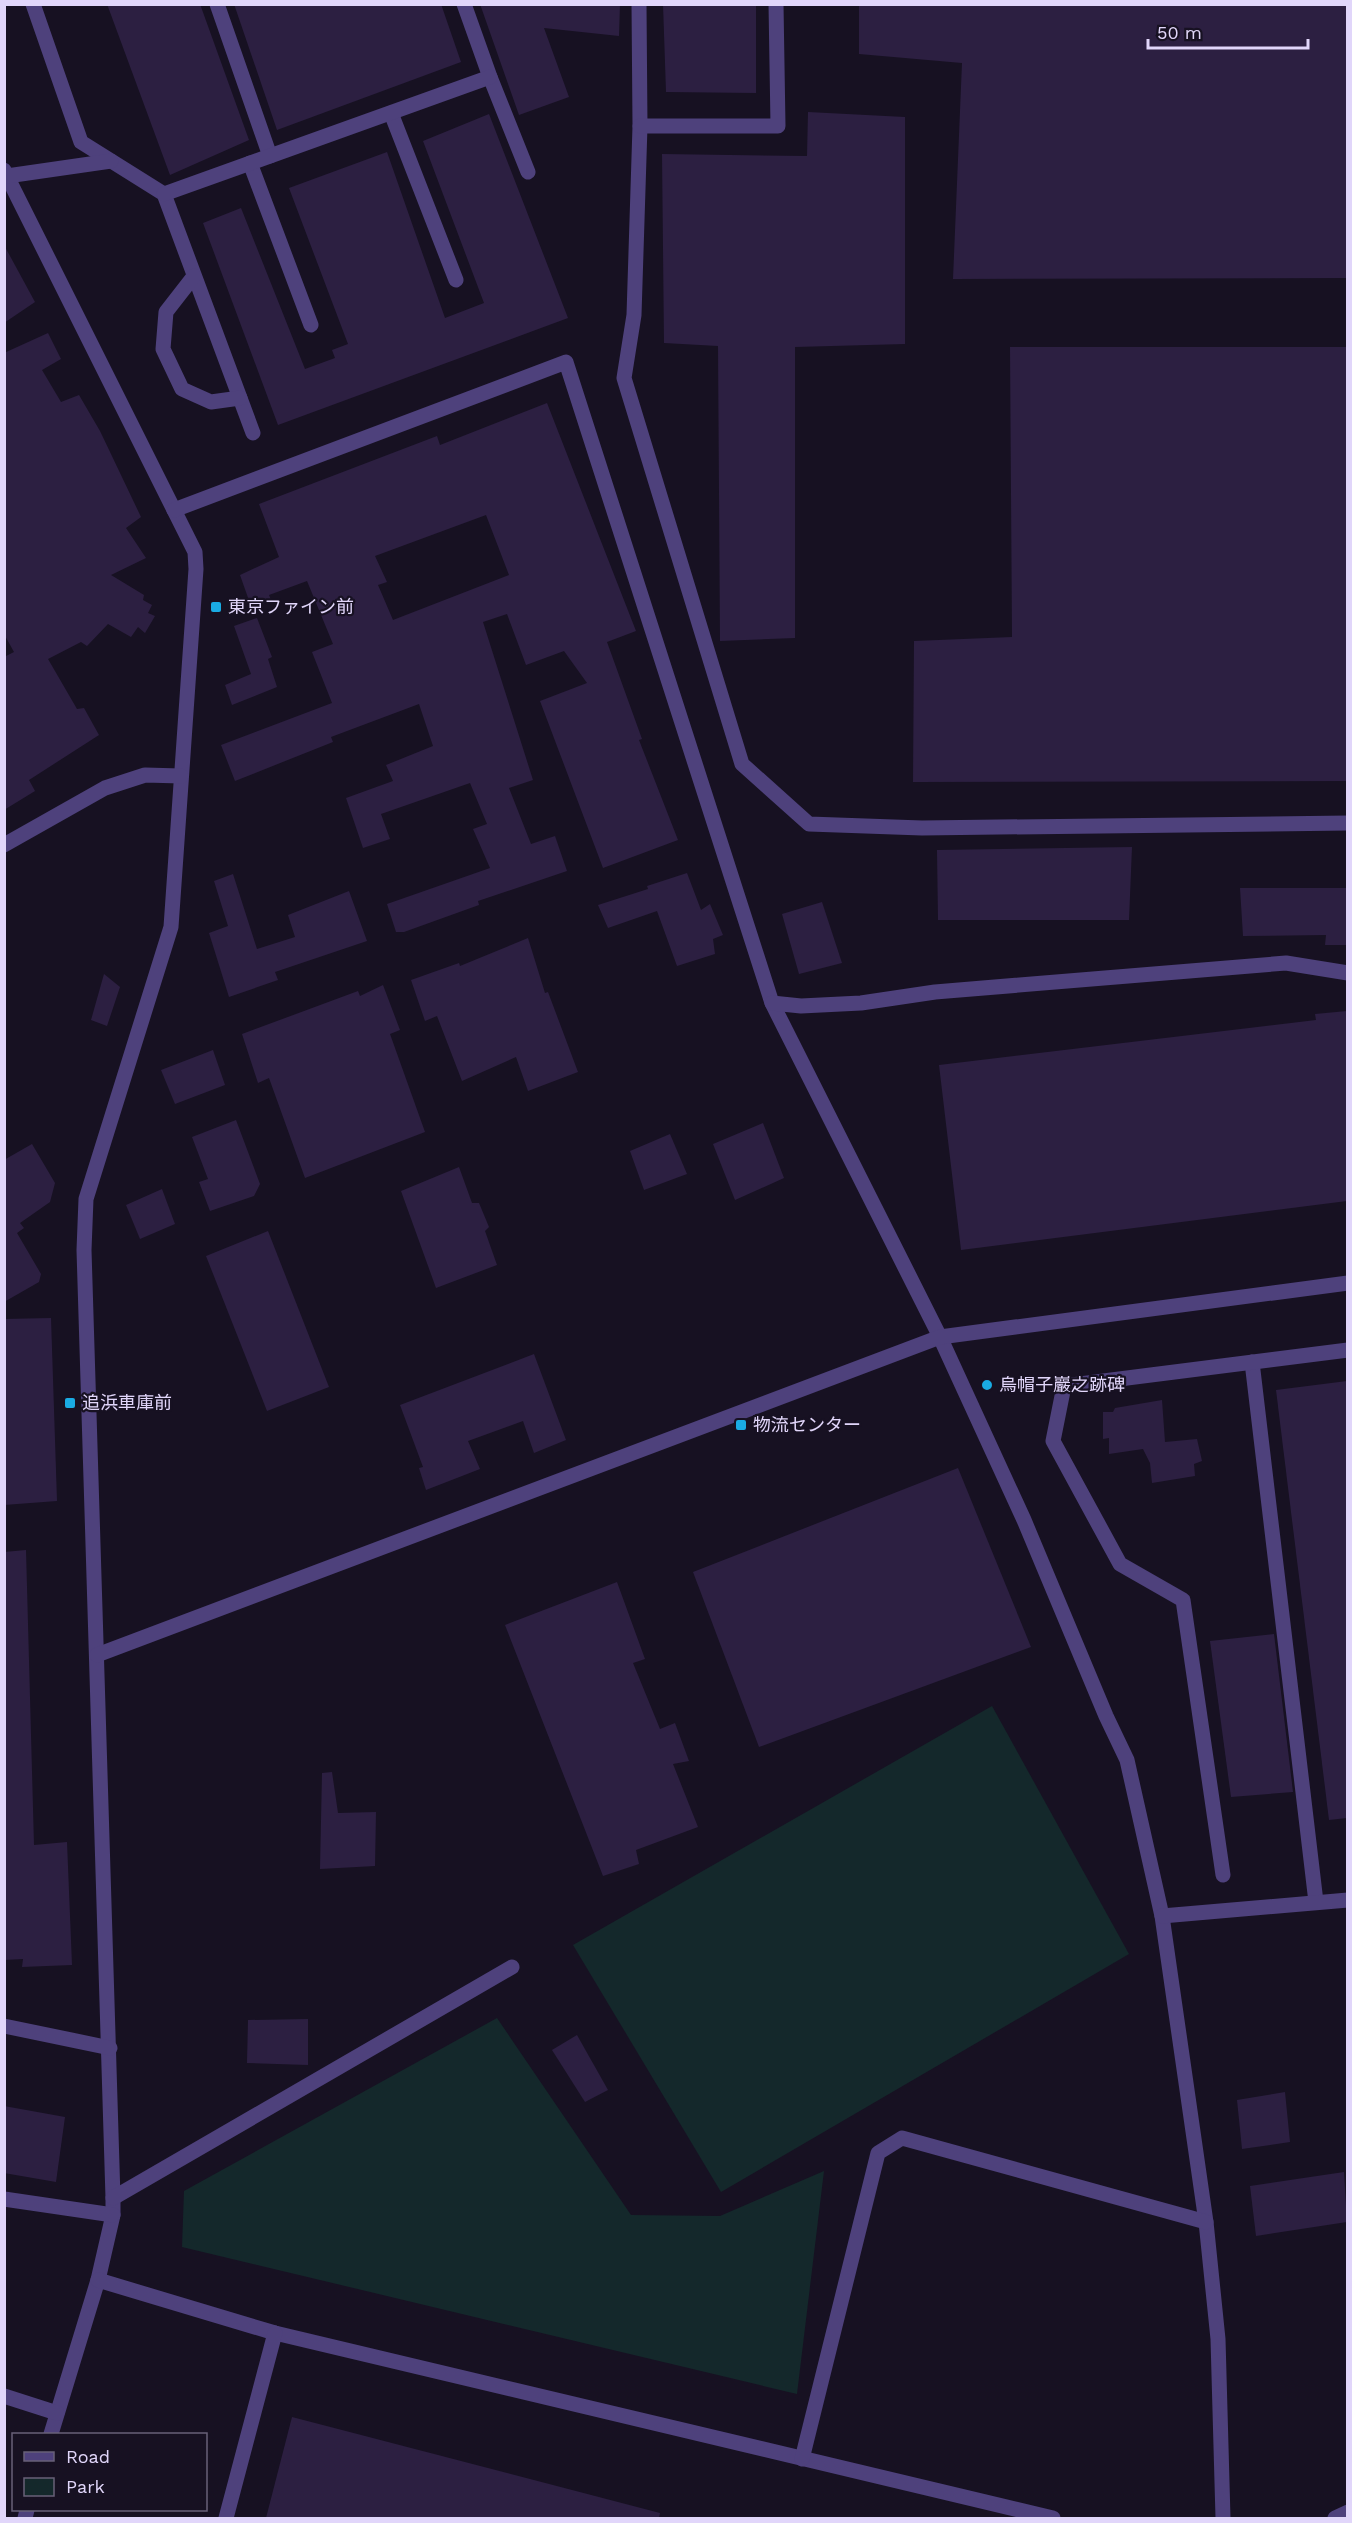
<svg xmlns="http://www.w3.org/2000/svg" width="1352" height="2523" font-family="'Work Sans','Noto Sans JP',sans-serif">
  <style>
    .green { fill: #14282b }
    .building { fill: #2c1f41; fill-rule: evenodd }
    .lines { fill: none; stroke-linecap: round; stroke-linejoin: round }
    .minor { stroke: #4e417c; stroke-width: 15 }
    .poi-dot { fill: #1aabe3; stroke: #171122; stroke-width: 2 }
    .labels { text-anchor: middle; stroke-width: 4.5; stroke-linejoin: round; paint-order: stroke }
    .poi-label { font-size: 18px; fill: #e1d6fa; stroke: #171122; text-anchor: start }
  </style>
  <rect width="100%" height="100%" fill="#171122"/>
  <g class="green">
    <path d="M992 1706 1129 1954 721 2192 573 1945Z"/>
    <path d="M497 2018 631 2215 720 2216 824 2171 797 2394 182 2247 184 2191Z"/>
  </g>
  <g class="building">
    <path d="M107 4H200L249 140 170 175Z"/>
    <path d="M234 4H441L461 62 277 130Z"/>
    <path d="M480 4H620L619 36 544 28 569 97 519 115Z"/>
    <path d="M663 4H756V93L666 92Z"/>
    <path d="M859 4H1347V278L953 279 962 63 859 54Z"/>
    <path d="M808 112 905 117V344L795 347V638L720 641 718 346 664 343 662 154 807 156Z"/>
    <path d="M489 114 568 318 278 425 203 223 241 208 305 369 335 358 332 350 348 344 289 188 387 152 445 318 484 303 423 141Z"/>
    <path d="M4 245 35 302 4 323Z"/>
    <path d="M48 333 61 359 42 370 61 402 79 395 100 431 141 517 126 528 146 558 111 575 144 595 143 600 152 605 148 613 155 616 145 633 138 627 131 637 108 624 87 646 81 642 48 659 77 709 84 708 99 735 29 780 35 791 4 810V657L14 652 4 634V353Z"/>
    <path d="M1010 347H1347V781L913 782 914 641 1012 637Z"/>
    <path d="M547 403 636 631 607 642 642 739 639 740 678 840 603 868 540 701 587 683 564 651 526 665 507 614 483 622 533 780 509 788 531 844 555 836 567 871 478 901 479 905 404 932H396L387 904 490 868 473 829 487 824 470 783 381 814 390 839 363 848 346 798 393 781 386 765 433 746 419 704 331 737 333 742 235 781 221 745 332 703 312 652 333 644 307 581 269 595 271 600 252 609 240 575 279 557 259 504 437 436 440 445ZM486 515 509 575 393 620 378 585 387 582 375 556Z"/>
    <path d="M257 618 272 657 268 659 277 687 232 705 225 685 251 674 234 626Z"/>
    <path d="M1132 847 1129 920H938L937 850Z"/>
    <path d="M687 873 701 910 710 904 723 935 713 939 715 954 677 966 657 911 608 928 598 905 648 889 647 886Z"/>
    <path d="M233 874 257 949 295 937 288 915 349 891 367 941 275 972 278 980 229 997 209 933 228 926 214 881Z"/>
    <path d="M1240 888H1347L1346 945H1325L1326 935 1243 936Z"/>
    <path d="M822 902 842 963 799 974 782 914Z"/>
    <path d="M528 938 545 993 548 992 578 1072 528 1091 516 1057 462 1081 437 1016 425 1021 411 980 459 963 460 966Z"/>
    <path d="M104 974 120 987 107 1026 91 1020Z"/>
    <path d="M383 985 400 1030 390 1034 425 1132 305 1178 269 1078 258 1083 242 1034 358 991 360 996Z"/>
    <path d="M1347 1011V1201L961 1250 939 1065 1316 1020 1315 1014Z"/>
    <path d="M213 1050 225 1085 175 1104 161 1070Z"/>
    <path d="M236 1120 260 1184 254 1196 210 1211 199 1182 208 1179 192 1137Z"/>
    <path d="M763 1123 784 1178 735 1200 713 1144Z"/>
    <path d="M670 1134 687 1174 644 1190 630 1151Z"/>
    <path d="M32 1144 55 1183 50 1202 20 1223 24 1228 17 1233 41 1274 39 1282 4 1302V1160Z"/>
    <path d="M459 1167 472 1203H479L489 1227 485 1231 497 1265 436 1288 401 1191Z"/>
    <path d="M162 1189 175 1224 140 1239 126 1205Z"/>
    <path d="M268 1231 329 1387 267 1411 206 1256Z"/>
    <path d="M51 1318 57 1501 4 1505V1319Z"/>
    <path d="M534 1354 566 1440 534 1453 523 1421 468 1441 480 1469 426 1490 419 1468 423 1467 400 1405Z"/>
    <path d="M1347 1381V1818L1329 1820 1276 1390Z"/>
    <path d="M1162 1400 1165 1442 1197 1439 1202 1461 1194 1464 1195 1476 1152 1483 1150 1463 1143 1449 1109 1454V1438L1103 1439V1412H1113L1115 1408Z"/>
    <path d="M958 1468 1031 1647 759 1747 693 1572Z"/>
    <path d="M26 1550 34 1845 67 1842 72 1965 22 1967 23 1959 4 1960V1552Z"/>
    <path d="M617 1582 645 1659 633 1663 660 1729 675 1723 689 1761 673 1764 698 1827 636 1850 639 1864 603 1876 505 1625Z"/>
    <path d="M1274 1634 1293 1792 1231 1797 1210 1641Z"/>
    <path d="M332 1772 338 1813 376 1812 375 1866 320 1869 322 1773Z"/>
    <path d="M308 2019V2065L247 2063 248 2020Z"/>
    <path d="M577 2035 608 2090 585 2102 552 2050Z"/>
    <path d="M1285 2092 1290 2142 1242 2149 1237 2100Z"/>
    <path d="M4 2106 65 2117 56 2182 4 2173Z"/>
    <path d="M1344 2172 1347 2222 1256 2236 1250 2186Z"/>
    <path d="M292 2417 660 2513 659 2518H266Z"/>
  </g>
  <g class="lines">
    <g class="minor">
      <path d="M33 4 81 142 164 194 253 433"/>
      <path d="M217 4 270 156"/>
      <path d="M464 4 490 77 528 172"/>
      <path d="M639 4 640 126 634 315 624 378 742 764 809 824 922 828 1348 823"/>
      <path d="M391 113 456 280"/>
      <path d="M640 126H778L776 4"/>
      <path d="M250 163 311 325"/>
      <path d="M4 170 195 552 196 569 171 927 86 1199 84 1250 113 2198V2215L98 2280 51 2434"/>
      <path d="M7 176 111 161"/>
      <path d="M164 194 490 77"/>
      <path d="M194 276 166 312 163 349 182 389 211 402 240 398"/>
      <path d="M174 510 566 362 772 1003 940 1337 1024 1520 1106 1716 1127 1760 1162 1916 1206 2222 1218 2339 1223 2518"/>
      <path d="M4 845 105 788 145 775 181 776"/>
      <path d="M772 1003 801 1006 861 1003 935 992 1286 963 1348 973"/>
      <path d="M1252 1362 1316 1902"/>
      <path d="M97 1655 940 1337 1348 1283"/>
      <path d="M1223 1875 1183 1600 1120 1564 1053 1441 1064 1386 1348 1350"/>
      <path d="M1162 1916 1348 1900"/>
      <path d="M4 2026 110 2048"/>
      <path d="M113 2198 512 1967"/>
      <path d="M4 2199 113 2215"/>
      <path d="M98 2280 275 2333 1053 2518"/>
      <path d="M4 2396 57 2413"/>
      <path d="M802 2459 878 2153 902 2138 1206 2222"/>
      <path d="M25 2518 27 2510"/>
      <path d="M226 2518 275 2333"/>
      <path d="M1335 2518 1348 2512"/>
    </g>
  </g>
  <g class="poi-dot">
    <rect x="210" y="601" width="12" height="12" rx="3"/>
    <circle cx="987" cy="1385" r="6"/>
    <rect x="64" y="1397" width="12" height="12" rx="3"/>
    <rect x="735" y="1419" width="12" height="12" rx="3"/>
  </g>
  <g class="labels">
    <g class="poi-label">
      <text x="228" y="613">東京ファイン前</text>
      <text x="999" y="1391">烏帽子巖之跡碑</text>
      <text x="82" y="1409">追浜車庫前</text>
      <text x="753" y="1431">物流センター</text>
    </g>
  </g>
  <rect width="1352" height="2523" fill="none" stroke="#e1d6fa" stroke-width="12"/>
  <rect x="12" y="2433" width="195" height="78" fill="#171122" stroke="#686078" stroke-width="1.5"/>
  <rect x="24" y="2452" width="30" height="9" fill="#4e417c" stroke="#686078" stroke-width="1.5"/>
  <text x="66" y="2463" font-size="18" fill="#e1d6fa">Road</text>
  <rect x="24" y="2478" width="30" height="18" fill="#14282b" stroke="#686078" stroke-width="1.5"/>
  <text x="66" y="2493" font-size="18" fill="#e1d6fa">Park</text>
  <path d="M1148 39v9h160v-9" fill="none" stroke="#e1d6fa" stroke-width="3"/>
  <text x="1157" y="39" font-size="18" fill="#e1d6fa" stroke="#171122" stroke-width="4.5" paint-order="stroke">50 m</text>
</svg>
